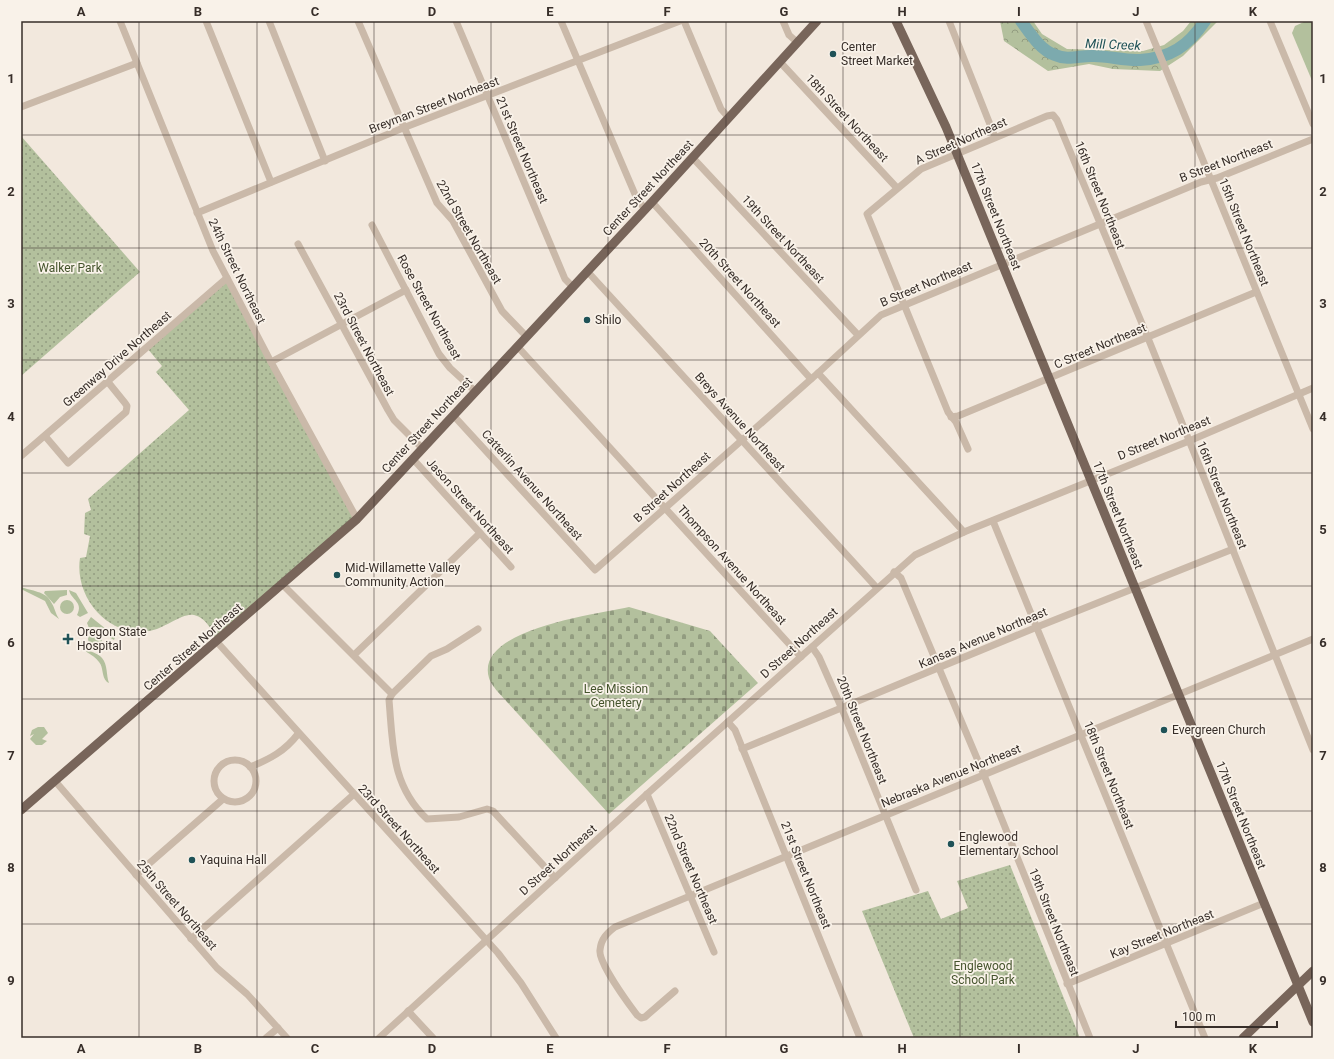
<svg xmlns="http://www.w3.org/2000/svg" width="1334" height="1059" font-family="Roboto,sans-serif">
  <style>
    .grass { fill: #b3c09d }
    .forest { fill: url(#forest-crowns) }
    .cemetery { fill: url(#cemetery-stones) }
    .park { fill: url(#park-dots) }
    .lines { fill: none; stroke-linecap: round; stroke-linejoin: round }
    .river { stroke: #7caaae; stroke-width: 12 }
    .minor { stroke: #cab9a9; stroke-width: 7 }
    .major { stroke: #78655a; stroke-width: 9 }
    .grid { fill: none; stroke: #372e29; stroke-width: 1; stroke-opacity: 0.55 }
    .poi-dot { fill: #1f5257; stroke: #f9f2e9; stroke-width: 1.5 }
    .labels { text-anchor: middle; stroke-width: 3.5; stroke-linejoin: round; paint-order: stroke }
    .poi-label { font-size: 12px; fill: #372e29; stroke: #f9f2e9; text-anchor: start }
    .street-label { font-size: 12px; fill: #372e29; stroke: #f9f2e9 }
    .park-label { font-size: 12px; fill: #45542d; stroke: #f9f2e9 }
    .water-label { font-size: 13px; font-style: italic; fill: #1f5257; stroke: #f9f2e9 }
    .neatline { fill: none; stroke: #372e29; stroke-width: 1.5 }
    .grid-label { font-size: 13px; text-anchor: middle; font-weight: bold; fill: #372e29 }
  </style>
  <defs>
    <pattern id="forest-crowns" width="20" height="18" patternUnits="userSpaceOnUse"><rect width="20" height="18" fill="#b3c09d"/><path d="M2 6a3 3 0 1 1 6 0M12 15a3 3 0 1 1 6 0" fill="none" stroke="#929c80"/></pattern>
    <pattern id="cemetery-stones" width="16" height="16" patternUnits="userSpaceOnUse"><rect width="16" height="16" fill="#b3c09d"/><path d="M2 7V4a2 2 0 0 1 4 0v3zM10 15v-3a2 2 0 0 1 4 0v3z" fill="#929c80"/></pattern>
    <pattern id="park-dots" width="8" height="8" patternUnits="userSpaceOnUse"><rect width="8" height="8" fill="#b3c09d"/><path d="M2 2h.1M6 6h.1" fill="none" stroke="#929c80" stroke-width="1.8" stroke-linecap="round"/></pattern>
  </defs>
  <rect width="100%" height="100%" fill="#f2e8dd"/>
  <g class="grass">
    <path d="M1306 21H1313V83L1292 33 1295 26Z"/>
    <path d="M21 587C31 591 46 591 51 602 55 608 55 613 59 619L51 613 45 601 21 589Z"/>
    <path d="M67 590V595L60 597 54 604 44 593 45 591Z"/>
    <path d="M69 590 76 593 88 613 80 617 77 615C84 602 71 600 69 590Z"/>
    <circle cx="67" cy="607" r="7"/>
    <path d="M91 617 106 629 116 634 114 640C104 636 102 623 89 628L87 623Z"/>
    <circle cx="95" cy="639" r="7"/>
    <path d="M81 641C84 653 95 650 102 658 108 665 106 675 109 683L107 682C101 676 104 668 99 662 93 653 81 653 81 641Z"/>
    <path d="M38 727H44L48 733 42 739 47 741 42 745H36L30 739 34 734 30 736 32 730Z"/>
  </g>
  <path class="forest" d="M1000 21H1033L1042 34 1067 49 1143 51 1164 45 1183 31 1191 21H1218L1183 56 1160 71 1113 69 1089 64 1048 71 1004 41Z"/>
  <path class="cemetery" d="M629 607 710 631 758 683 609 814 497 691C494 687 490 682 489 678 474 629 598 614 629 607Z"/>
  <g class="park">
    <path d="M21 136 140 272 21 376Z"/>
    <path d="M227 278 357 519 217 642C212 631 207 618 194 615 183 612 164 629 149 631 108 638 74 597 80 558L86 557 90 536 84 534 85 513 91 510 88 499 189 410 156 372 162 366 147 348Z"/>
    <path d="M1010 865 1080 1038H914L862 911 928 891 941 919 968 908 957 881Z"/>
  </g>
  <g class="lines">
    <path class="river" d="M1021 21C1030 33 1040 50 1055 55 1068 61 1081 55 1094 56 1109 56 1125 61 1140 60 1171 58 1188 46 1205 21"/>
    <g class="minor">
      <path d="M120 21 213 251 271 362 357 519"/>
      <path d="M206 21 271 182"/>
      <path d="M269 21 325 161"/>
      <path d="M358 21 437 203 453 221 502 311 526 336"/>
      <path d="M456 21 565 279 572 286"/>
      <path d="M561 21 637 199 645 209"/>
      <path d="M684 21 721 109 729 118"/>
      <path d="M783 21 789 35 798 43"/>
      <path d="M949 21 995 137"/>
      <path d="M1146 21 1313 429"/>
      <path d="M1270 21 1313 124"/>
      <path d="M780 62 897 188"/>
      <path d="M21 107 137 63"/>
      <path d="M692 157 858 335"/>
      <path d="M652 202 811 379"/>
      <path d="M197 213 403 128 680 21"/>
      <path d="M372 225 439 354 450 368 475 391"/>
      <path d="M298 244 388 410 394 420 422 448"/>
      <path d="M587 271 877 588"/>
      <path d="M517 346 801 657"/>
      <path d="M271 362 406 290"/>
      <path d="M818 373 964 532"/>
      <path d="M453 415 595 570 818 373 881 315 1201 182 1217 178 1313 139"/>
      <path d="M951 417 958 416 1256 292"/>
      <path d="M45 436 68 463 126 412 127 406 125 403 108 382"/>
      <path d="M968 449 956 422 948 412 867 214 921 169 1047 116 1053 115 1057 120 1148 338 1313 750"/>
      <path d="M21 456 227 278"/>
      <path d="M413 459 511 567"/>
      <path d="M993 521 1205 1038"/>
      <path d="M894 572 901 578 984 775 1090 1038"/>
      <path d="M283 585 392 694"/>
      <path d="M478 629 447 649 431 656 392 694 389 700C393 745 391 785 427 819L459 817 487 809 493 811 555 878"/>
      <path d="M217 642 498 953 521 983 556 1038"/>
      <path d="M812 647 819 657 842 709 916 890"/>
      <path d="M354 655 480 533"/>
      <path d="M728 722 735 730 860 1038"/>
      <path d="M742 749 1037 627 1233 549"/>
      <circle cx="235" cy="781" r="21"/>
      <path d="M250 767C270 759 285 751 298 734"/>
      <path d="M55 781 217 968 247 994 287 1038"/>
      <path d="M647 794 714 952"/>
      <path d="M136 875 223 799"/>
      <path d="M191 939 353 795"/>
      <path d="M1067 984 1264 903"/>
      <path d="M675 991 645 1017 641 1018 637 1015C628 1003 598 962 600 950 601 939 607 933 615 927L1313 639"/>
      <path d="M408 1011 433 1038"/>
      <path d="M266 1038 278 1028"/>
      <path d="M379 1038 647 794 915 555 964 532 1189 441 1313 388"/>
    </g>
    <g class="major">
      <path d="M896 21 946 127 1313 1022"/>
      <path d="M21 810 357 519 652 202 817 21"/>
      <path d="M1243 1038 1313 971"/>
    </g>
  </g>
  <path class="grid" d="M139 21V1038M257 21V1038M374 21V1038M491 21V1038M608 21V1038M726 21V1038M843 21V1038M960 21V1038M1077 21V1038M1195 21V1038M21 135H1313M21 248H1313M21 360H1313M21 473H1313M21 586H1313M21 699H1313M21 811H1313M21 924H1313"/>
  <g class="poi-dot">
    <circle cx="833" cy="54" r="4"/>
    <circle cx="587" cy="320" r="4"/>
    <circle cx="337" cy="575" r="4"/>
    <path d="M66 633h4v4h4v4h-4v4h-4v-4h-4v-4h4z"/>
    <circle cx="1164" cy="730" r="4"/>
    <circle cx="951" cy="844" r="4"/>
    <circle cx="192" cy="860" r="4"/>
  </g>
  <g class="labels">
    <g class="poi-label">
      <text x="841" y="51">Center<tspan x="841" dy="14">Street Market</tspan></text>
      <text x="595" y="324">Shilo</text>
      <text x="345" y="572">Mid-Willamette Valley<tspan x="345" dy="14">Community Action</tspan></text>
      <text x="77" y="636">Oregon State<tspan x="77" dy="14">Hospital</tspan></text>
      <text x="1172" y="734">Evergreen Church</text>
      <text x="959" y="841">Englewood<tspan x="959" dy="14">Elementary School</tspan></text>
      <text x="200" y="864">Yaquina Hall</text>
    </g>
    <g class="street-label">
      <text transform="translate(434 105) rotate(-21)" y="4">Breyman Street Northeast</text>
      <text transform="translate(847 118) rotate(47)" y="4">18th Street Northeast</text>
      <text transform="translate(961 141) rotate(-24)" y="4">A Street Northeast</text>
      <text transform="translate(522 150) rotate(67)" y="4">21st Street Northeast</text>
      <text transform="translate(1226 161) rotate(-21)" y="4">B Street Northeast</text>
      <text transform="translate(648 188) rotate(-47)" y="4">Center Street Northeast</text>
      <text transform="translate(1100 195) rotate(68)" y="4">16th Street Northeast</text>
      <text transform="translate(996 216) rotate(68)" y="4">17th Street Northeast</text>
      <text transform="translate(469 232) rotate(60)" y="4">22nd Street Northeast</text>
      <text transform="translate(1244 232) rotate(68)" y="4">15th Street Northeast</text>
      <text transform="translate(783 239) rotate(47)" y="4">19th Street Northeast</text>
      <text transform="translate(237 271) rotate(64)" y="4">24th Street Northeast</text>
      <text transform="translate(740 283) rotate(48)" y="4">20th Street Northeast</text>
      <text transform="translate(926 284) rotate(-23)" y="4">B Street Northeast</text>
      <text transform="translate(429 307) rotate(61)" y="4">Rose Street Northeast</text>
      <text transform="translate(364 344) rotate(62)" y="4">23rd Street Northeast</text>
      <text transform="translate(1100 346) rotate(-23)" y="4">C Street Northeast</text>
      <text transform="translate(117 359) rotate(-41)" y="4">Greenway Drive Northeast</text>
      <text transform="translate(740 422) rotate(48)" y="4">Breys Avenue Northeast</text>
      <text transform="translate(427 425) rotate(-47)" y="4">Center Street Northeast</text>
      <text transform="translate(1164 438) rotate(-22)" y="4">D Street Northeast</text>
      <text transform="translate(532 485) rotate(48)" y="4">Catterlin Avenue Northeast</text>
      <text transform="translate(672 487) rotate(-42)" y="4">B Street Northeast</text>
      <text transform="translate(1222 495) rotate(68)" y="4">16th Street Northeast</text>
      <text transform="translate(470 506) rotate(48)" y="4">Jason Street Northeast</text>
      <text transform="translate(1118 515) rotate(68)" y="4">17th Street Northeast</text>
      <text transform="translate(732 565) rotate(48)" y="4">Thompson Avenue Northeast</text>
      <text transform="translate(983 638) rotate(-23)" y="4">Kansas Avenue Northeast</text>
      <text transform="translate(799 643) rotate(-42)" y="4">D Street Northeast</text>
      <text transform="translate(193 647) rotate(-41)" y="4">Center Street Northeast</text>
      <text transform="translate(862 730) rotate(68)" y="4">20th Street Northeast</text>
      <text transform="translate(1109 775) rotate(68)" y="4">18th Street Northeast</text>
      <text transform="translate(951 776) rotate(-22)" y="4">Nebraska Avenue Northeast</text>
      <text transform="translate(1241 815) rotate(68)" y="4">17th Street Northeast</text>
      <text transform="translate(399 829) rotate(48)" y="4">23rd Street Northeast</text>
      <text transform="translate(558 860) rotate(-42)" y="4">D Street Northeast</text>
      <text transform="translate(691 869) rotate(67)" y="4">22nd Street Northeast</text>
      <text transform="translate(806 875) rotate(68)" y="4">21st Street Northeast</text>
      <text transform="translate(177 905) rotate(49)" y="4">25th Street Northeast</text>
      <text transform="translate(1054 922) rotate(68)" y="4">19th Street Northeast</text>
      <text transform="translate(1162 934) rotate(-22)" y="4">Kay Street Northeast</text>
    </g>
    <g class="park-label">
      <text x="70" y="272">Walker Park</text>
      <text x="616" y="693">Lee Mission<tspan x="616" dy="14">Cemetery</tspan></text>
      <text x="983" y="970">Englewood<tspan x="983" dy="14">School Park</tspan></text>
    </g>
    <g class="water-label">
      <text transform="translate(1113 44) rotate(2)" y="5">Mill Creek</text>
    </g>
  </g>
  <rect width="1334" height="1059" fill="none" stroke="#f9f2e9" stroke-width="44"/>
  <path d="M1176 1021v6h101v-6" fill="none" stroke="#372e29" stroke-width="2"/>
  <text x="1182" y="1021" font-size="12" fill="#372e29" stroke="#f9f2e9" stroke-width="3" paint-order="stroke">100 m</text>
  <rect x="22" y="22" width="1290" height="1015" class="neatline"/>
  <g class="grid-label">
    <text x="81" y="16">A</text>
    <text x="198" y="16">B</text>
    <text x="315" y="16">C</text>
    <text x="432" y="16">D</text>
    <text x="550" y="16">E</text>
    <text x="667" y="16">F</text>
    <text x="784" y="16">G</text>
    <text x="902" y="16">H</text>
    <text x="1019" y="16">I</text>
    <text x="1136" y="16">J</text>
    <text x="1253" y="16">K</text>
    <text x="11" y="83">1</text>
    <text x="1323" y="83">1</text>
    <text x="11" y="196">2</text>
    <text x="1323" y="196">2</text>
    <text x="11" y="308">3</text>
    <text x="1323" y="308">3</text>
    <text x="11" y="421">4</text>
    <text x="1323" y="421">4</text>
    <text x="11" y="534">5</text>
    <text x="1323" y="534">5</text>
    <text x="11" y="647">6</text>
    <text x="1323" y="647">6</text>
    <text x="11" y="760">7</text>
    <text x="1323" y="760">7</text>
    <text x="11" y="872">8</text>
    <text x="1323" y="872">8</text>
    <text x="11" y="985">9</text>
    <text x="1323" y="985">9</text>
    <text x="81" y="1053">A</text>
    <text x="198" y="1053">B</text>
    <text x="315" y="1053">C</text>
    <text x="432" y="1053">D</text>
    <text x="550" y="1053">E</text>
    <text x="667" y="1053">F</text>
    <text x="784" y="1053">G</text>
    <text x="902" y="1053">H</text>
    <text x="1019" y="1053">I</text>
    <text x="1136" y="1053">J</text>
    <text x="1253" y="1053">K</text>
  </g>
</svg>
